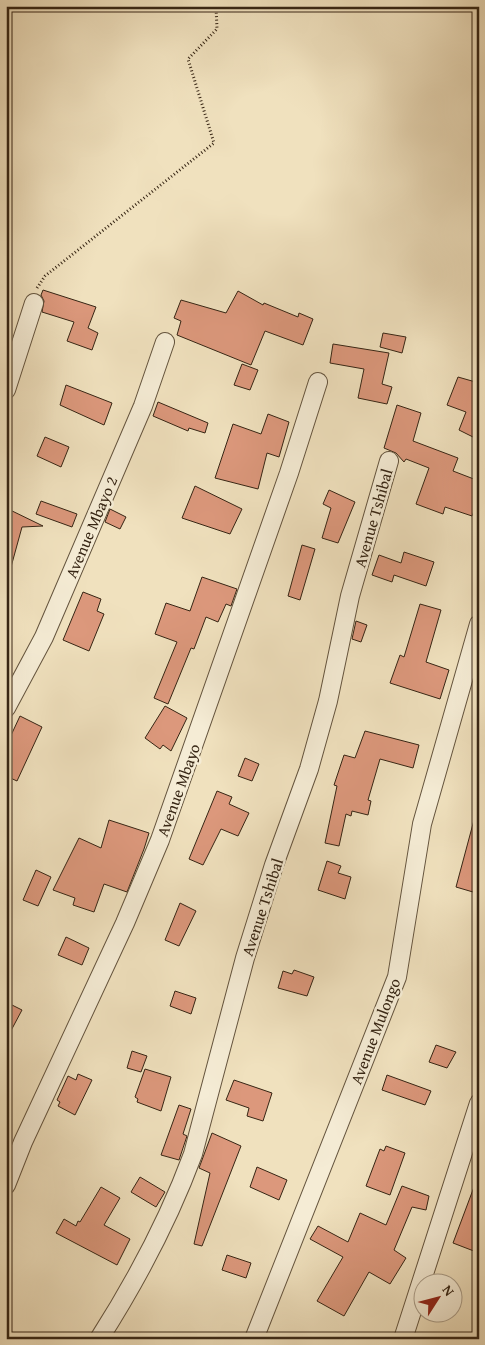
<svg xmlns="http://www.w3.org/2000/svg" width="485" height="1345" font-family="'Gentium Book Plus',serif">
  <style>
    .building { fill: #dc987c; stroke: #362514 }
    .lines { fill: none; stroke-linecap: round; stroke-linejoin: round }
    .minor-casing { stroke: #64543e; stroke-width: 20 }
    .path { stroke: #362514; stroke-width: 3; stroke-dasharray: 1 2.5; stroke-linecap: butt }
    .minor { stroke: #f5ecd5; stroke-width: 18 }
    .labels { text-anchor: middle; stroke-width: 5; stroke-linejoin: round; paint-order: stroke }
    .street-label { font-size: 16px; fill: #362514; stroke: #f5ecd5 }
  </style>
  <rect width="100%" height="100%" fill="#f0e1be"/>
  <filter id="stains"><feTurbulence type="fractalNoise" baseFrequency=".004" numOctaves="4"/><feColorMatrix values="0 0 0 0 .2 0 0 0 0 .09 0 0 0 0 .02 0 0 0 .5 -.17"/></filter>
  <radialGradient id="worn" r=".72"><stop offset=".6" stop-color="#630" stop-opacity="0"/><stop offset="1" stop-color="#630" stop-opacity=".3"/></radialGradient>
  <g class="building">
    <path d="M43 290 96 307 88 328 98 333 92 350 67 341 74 322 42 312 44 301 41 295Z"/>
    <path d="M238 291 263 305 264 303 298 317 299 313 313 319 303 345 265 331 251 365 177 335 181 321 174 318 181 300 226 313Z"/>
    <path d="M383 333 406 337 402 353 380 347Z"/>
    <path d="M333 344 389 353 382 384 392 387 387 404 358 398 364 369 330 363Z"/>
    <path d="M242 364 258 370 250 390 234 385Z"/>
    <path d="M458 377 479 383V440L459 430 466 412 447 405Z"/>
    <path d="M66 385 112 403 104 425 60 405Z"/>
    <path d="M158 402 208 423 205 433 189 428 188 431 153 416Z"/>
    <path d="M397 405 421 413 413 441 458 458 453 471 479 481V498L472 516 445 507 443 514 416 504 429 468 406 459 404 462 396 453 384 448Z"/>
    <path d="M268 414 289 422 279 457 267 453 258 489 215 478 233 424 261 434Z"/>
    <path d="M45 437 69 447 61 467 37 456Z"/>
    <path d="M195 486 242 509 230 534 182 518Z"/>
    <path d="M329 490 355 502 338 543 322 538 331 508 323 504Z"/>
    <path d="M41 501 77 514 72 527 36 514Z"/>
    <path d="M6 508 43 526 22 527 11 567 6 566Z"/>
    <path d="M110 509 126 517 120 529 105 522Z"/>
    <path d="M302 545 315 549 300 600 288 596Z"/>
    <path d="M404 552 434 562 426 586 394 575 392 582 372 575 379 555 401 563Z"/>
    <path d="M202 577 237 589 231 606 226 604 218 622 206 617 194 649 191 648 168 704 154 698 177 642 155 634 166 603 190 611Z"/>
    <path d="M83 592 101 599 97 611 104 614 89 651 63 640Z"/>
    <path d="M420 604 441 610 426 662 449 670 440 699 390 683 400 655 404 657Z"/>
    <path d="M356 621 367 625 361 642 352 639Z"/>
    <path d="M165 706 187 718 171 751 163 745 160 749 145 738Z"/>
    <path d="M20 716 42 727 17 781 6 776V746Z"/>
    <path d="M365 731 419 745 413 768 380 759 368 800 371 801 368 815 352 811 351 816 346 814 339 846 325 843 337 786 334 785 344 755 355 758Z"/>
    <path d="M245 758 259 764 252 781 238 776Z"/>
    <path d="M217 791 232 797 229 804 249 813 238 836 221 829 203 865 189 859Z"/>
    <path d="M109 820 149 833 144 849 127 892 104 884 94 912 73 905 75 898 53 890 79 838 101 848Z"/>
    <path d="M474 820 479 821V870L473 892 456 887Z"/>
    <path d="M327 861 341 866 338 873 351 877 345 899 318 890Z"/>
    <path d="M36 870 51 877 38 906 23 900Z"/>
    <path d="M180 903 196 911 179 946 165 940Z"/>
    <path d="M66 937 89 948 82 965 58 955Z"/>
    <path d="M294 970 314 977 307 996 278 988 283 971 292 974Z"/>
    <path d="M175 991 196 998 191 1014 170 1006Z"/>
    <path d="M6 1002 22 1010 6 1040Z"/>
    <path d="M436 1045 456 1052 447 1068 429 1062Z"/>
    <path d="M132 1051 147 1056 141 1072 127 1068Z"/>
    <path d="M145 1069 171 1077 161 1111 137 1102 138 1099 135 1097Z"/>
    <path d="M78 1074 92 1080 75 1115 58 1106 60 1102 57 1100 68 1076 76 1080Z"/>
    <path d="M387 1075 431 1091 425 1105 382 1090Z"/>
    <path d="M234 1080 272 1093 263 1121 247 1116 249 1108 226 1100Z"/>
    <path d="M179 1105 191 1109 183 1134 187 1136 179 1160 161 1155Z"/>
    <path d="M212 1133 241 1146 202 1246 194 1244 210 1173 199 1168Z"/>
    <path d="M386 1146 405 1153 390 1195 366 1186 380 1149 384 1151Z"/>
    <path d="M257 1167 287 1180 279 1200 250 1187Z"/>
    <path d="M140 1177 165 1192 156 1207 131 1192Z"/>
    <path d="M477 1179H479V1253L453 1243Z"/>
    <path d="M402 1186 429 1196 426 1210 412 1207 394 1250 406 1258 390 1284 369 1272 344 1316 317 1301 343 1257 310 1239 318 1226 348 1242 360 1213 386 1225Z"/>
    <path d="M101 1187 120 1198 104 1225 130 1239 117 1265 56 1233 64 1219 76 1226 78 1221 80 1222Z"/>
    <path d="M227 1255 251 1263 246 1278 222 1270Z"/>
  </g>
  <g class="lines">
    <defs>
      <g id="minor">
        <path d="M6 390 34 303"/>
        <path d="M6 708 44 637 143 406 165 342"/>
        <path d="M6 1185 23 1142 125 923 160 840 289 473 318 382"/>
        <path d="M99 1339C136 1281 169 1219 193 1154L245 958 274 865 309 769 328 701 350 596 389 461"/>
        <path d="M254 1339 397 977 422 824 479 624"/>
        <path d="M403 1339 479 1103"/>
      </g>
    </defs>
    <use href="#minor" class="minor-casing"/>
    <path class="path" d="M37 288 45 276 214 143 188 59 217 29 216 6"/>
    <use href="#minor" class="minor"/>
  </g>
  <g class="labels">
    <g class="street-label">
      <text transform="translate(373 518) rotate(-74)" y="6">Avenue Tshibal</text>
      <text transform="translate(91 527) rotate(-67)" y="6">Avenue Mbayo 2</text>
      <text transform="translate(178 790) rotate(-70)" y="6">Avenue Mbayo</text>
      <text transform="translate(262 907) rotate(-72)" y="6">Avenue Tshibal</text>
      <text transform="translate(375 1031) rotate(-69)" y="6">Avenue Mulongo</text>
    </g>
  </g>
  <rect width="485" height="1345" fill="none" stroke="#f0e1be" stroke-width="25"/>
  <rect x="8" y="8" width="470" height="1330" fill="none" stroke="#362514" stroke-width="2.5"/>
  <rect x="12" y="12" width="460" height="1320" fill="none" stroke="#362514"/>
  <g transform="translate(438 1298) rotate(54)"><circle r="24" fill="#f5ecd5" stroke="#a99c88"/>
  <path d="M0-4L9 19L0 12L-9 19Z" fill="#8f2418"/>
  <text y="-8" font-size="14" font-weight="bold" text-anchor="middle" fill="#362514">N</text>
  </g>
  <rect width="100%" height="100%" filter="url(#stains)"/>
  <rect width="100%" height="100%" fill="url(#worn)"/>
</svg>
